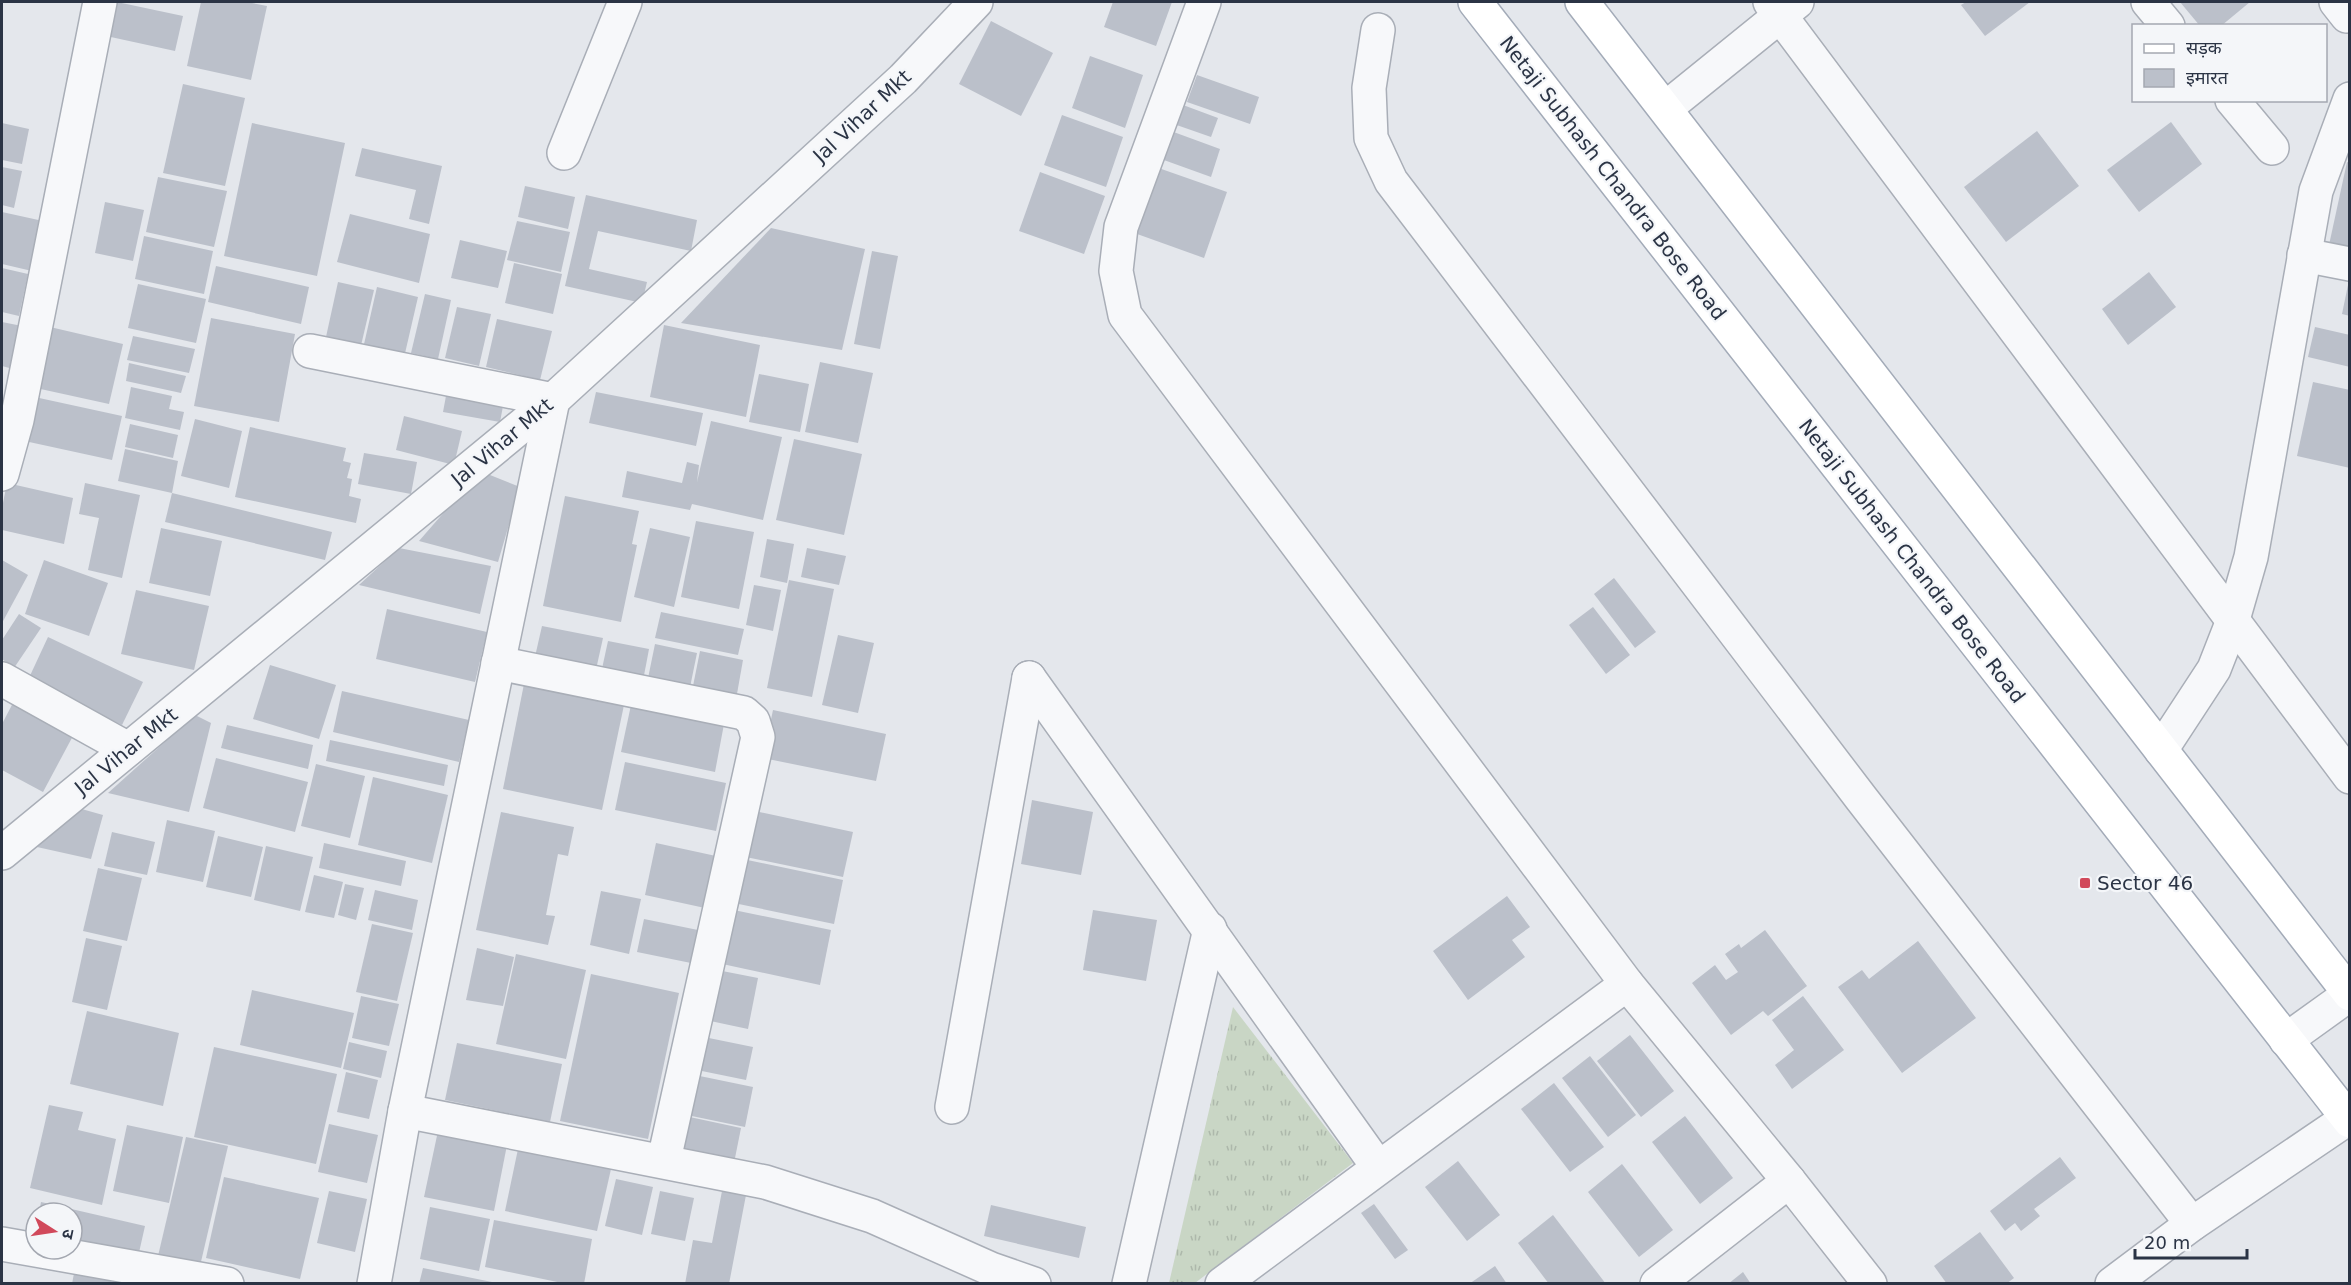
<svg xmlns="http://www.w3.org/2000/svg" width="2351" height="1285" font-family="'DejaVu Sans','Noto Sans Devanagari',sans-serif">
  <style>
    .grass { fill: url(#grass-tufts) }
    .building { fill: #bbc0ca }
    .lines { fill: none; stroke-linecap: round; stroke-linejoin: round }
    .minor-casing { stroke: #a9aeb7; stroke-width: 36 }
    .major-casing { stroke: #a3abb8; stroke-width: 36 }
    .minor { stroke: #f7f8fa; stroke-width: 33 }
    .major { stroke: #fff; stroke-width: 33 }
    .poi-dot { fill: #d1495b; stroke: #f4f6f9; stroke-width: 2 }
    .labels { text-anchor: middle; stroke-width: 4.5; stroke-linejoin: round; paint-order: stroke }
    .street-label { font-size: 20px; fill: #2b3445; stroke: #f4f6f9 }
    .poi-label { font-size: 20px; fill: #2b3445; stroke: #f4f6f9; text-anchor: start }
  </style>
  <defs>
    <pattern id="grass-tufts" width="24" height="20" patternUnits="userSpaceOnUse" patternTransform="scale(1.5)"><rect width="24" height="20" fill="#c9d6c5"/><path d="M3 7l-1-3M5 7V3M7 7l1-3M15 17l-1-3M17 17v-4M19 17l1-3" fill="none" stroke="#adb8ab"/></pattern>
  </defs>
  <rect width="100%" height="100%" fill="#e4e7ec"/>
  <path class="grass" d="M1233 1007 1353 1163 1195 1283H1169Z"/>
  <g class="building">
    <path d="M105 2H117L183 16 175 51 97 34Z"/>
    <path d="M201 2H247L267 6 251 80 187 66Z"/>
    <path d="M1113 2H1172L1156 46 1104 27Z"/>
    <path d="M1966 2H2030L1985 36 1961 5Z"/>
    <path d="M2180 2H2250L2221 26H2200Z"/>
    <path d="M991 21 1053 53 1021 116 959 84Z"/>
    <path d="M1090 56 1143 75 1125 128 1072 108Z"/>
    <path d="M1197 75 1259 97 1250 124 1187 102Z"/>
    <path d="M183 84 245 98 225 186 163 173Z"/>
    <path d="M1175 102 1218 118 1211 137 1168 122Z"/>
    <path d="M1062 115 1123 137 1106 187 1044 165Z"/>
    <path d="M2171 122 2202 164 2139 212 2107 170Z"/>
    <path d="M2 123 29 129 22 164 2 160Z"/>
    <path d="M252 123 345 143 317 276 224 256Z"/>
    <path d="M1160 127 1220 149 1211 177 1150 155Z"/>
    <path d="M2037 131 2079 186 2006 242 1964 187Z"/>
    <path d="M362 148 442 166 429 224 409 219 416 190 355 176Z"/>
    <path d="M2347 162 2350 163V250L2329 245Z"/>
    <path d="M1150 165 1227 192 1204 258 1126 230Z"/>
    <path d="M2 167 22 171 14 208 2 205Z"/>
    <path d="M1040 172 1105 196 1084 254 1019 231Z"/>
    <path d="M158 177 227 191 214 247 146 232Z"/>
    <path d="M525 186 575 197 568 229 518 217Z"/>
    <path d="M586 195 697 220 691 251 598 231 589 269 647 282 642 303 565 286Z"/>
    <path d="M105 202 144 210 133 261 95 253Z"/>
    <path d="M2 212 43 221 32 271 2 264Z"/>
    <path d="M350 214 430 234 419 283 337 262Z"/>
    <path d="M517 221 570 232 561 272 507 260Z"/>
    <path d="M771 228 865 249 842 350 681 323Z"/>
    <path d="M144 236 213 251 204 294 135 279Z"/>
    <path d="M460 240 507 251 498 288 451 278Z"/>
    <path d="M872 251 898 256 880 349 854 344Z"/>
    <path d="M514 263 562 274 553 314 505 303Z"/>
    <path d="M216 266 309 287 301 324 208 302Z"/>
    <path d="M2 268 28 274 19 316 2 312Z"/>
    <path d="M2149 272 2176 307 2128 345 2102 309Z"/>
    <path d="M338 282 374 290 359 354 324 346Z"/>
    <path d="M138 284 206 299 196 343 128 328Z"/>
    <path d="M2348 285 2350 286V316L2342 314Z"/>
    <path d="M377 287 418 297 403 362 362 353Z"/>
    <path d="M425 294 451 300 438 359 411 353Z"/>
    <path d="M457 307 491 314 479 366 445 358Z"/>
    <path d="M211 318 295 334 279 422 194 406Z"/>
    <path d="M497 319 552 331 540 380 486 367Z"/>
    <path d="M2 322 22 326 13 369 2 366Z"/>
    <path d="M664 325 760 345 746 417 650 397Z"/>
    <path d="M50 327 123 344 109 404 36 388Z"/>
    <path d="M2315 327 2350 335V367L2308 357Z"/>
    <path d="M133 336 195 349 189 373 127 360Z"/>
    <path d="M820 362 873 373 858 443 805 432Z"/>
    <path d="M129 363 186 376 181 393 126 381Z"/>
    <path d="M759 374 809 384 800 432 749 422Z"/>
    <path d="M2313 382 2350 390V468L2297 456Z"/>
    <path d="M448 385 505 395 500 422 443 412Z"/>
    <path d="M131 387 172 396 169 409 184 412 180 430 125 418Z"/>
    <path d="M596 392 703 413 696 446 589 423Z"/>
    <path d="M30 396 122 416 112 460 20 440Z"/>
    <path d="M404 416 462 431 454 465 396 450Z"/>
    <path d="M195 419 242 431 229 488 181 476Z"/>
    <path d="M711 421 782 437 763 520 692 504 690 510 622 497 627 471 682 483 687 462 699 465 697 482Z"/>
    <path d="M130 424 178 435 173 458 125 447Z"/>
    <path d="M250 427 346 448 343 461 351 463 347 478 352 479 349 496 361 499 356 523 235 497Z"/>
    <path d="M794 439 862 454 844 535 776 520Z"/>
    <path d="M125 449 178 461 172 493 118 481Z"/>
    <path d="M364 453 417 462 411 494 358 484Z"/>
    <path d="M480 471 520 487 498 562 419 541Z"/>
    <path d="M7 483 73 498 64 544 2 530V508Z"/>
    <path d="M85 483 140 495 122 578 88 570 99 518 79 514Z"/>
    <path d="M172 493 332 532 325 560 165 522Z"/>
    <path d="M565 496 639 511 632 544 637 545 621 622 543 606Z"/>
    <path d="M696 521 754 532 739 609 681 597Z"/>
    <path d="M161 528 222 541 210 596 149 583Z"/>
    <path d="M650 528 690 537 674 607 634 597Z"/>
    <path d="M767 539 794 544 787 583 760 577Z"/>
    <path d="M399 548 491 566 480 614 359 585Z"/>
    <path d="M807 548 846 556 839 585 801 577Z"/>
    <path d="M2 560 28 575 2 623Z"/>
    <path d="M44 560 108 583 89 636 25 614Z"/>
    <path d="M1614 578 1656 632 1635 648 1594 594Z"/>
    <path d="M789 580 834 589 812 697 767 688Z"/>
    <path d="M754 585 781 590 773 631 746 625Z"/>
    <path d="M136 590 209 606 194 670 121 654Z"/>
    <path d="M1593 607 1630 655 1606 674 1569 625Z"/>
    <path d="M387 609 487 632 475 682 376 659Z"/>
    <path d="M661 612 744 629 738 655 655 638Z"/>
    <path d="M19 614 41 628 14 668 2 659V640Z"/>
    <path d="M542 626 603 638 595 674 534 661Z"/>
    <path d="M838 635 874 643 858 713 822 705Z"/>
    <path d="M48 637 143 682 122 725 28 680Z"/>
    <path d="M608 641 649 649 642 686 600 678Z"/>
    <path d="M655 644 697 653 688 697 646 688Z"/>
    <path d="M700 651 743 660 735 705 691 696Z"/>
    <path d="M270 665 336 685 319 739 253 719Z"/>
    <path d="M524 684 624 705 602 810 503 789Z"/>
    <path d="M342 691 469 720 459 762 333 732Z"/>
    <path d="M14 701 74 734 43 792 2 770V724Z"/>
    <path d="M631 705 724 724 715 772 621 752Z"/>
    <path d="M773 710 886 734 876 781 763 758Z"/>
    <path d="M195 715 211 723 189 812 108 793Z"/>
    <path d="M227 725 313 745 308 769 221 748Z"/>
    <path d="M330 740 448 765 444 786 326 761Z"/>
    <path d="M216 758 308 782 295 832 203 808Z"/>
    <path d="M625 762 726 783 716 831 615 810Z"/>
    <path d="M316 764 365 776 350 838 301 826Z"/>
    <path d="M373 777 448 795 432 863 358 845Z"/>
    <path d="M1032 800 1093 812 1081 875 1021 864Z"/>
    <path d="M71 806 103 815 91 859 37 847Z"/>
    <path d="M745 809 853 832 843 877 736 855Z"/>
    <path d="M501 812 574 827 568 856 558 854 546 915 555 916 548 945 476 930Z"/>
    <path d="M167 820 215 831 203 882 156 872Z"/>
    <path d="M112 832 155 842 147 875 104 866Z"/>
    <path d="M218 836 263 847 251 897 206 887Z"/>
    <path d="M324 843 406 861 401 886 319 868Z"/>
    <path d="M656 843 716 856 705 908 645 895Z"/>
    <path d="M266 846 313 857 300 911 254 900Z"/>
    <path d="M738 858 843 880 834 924 729 902Z"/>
    <path d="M98 868 142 878 127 941 83 931Z"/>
    <path d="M314 875 343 882 334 918 305 912Z"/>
    <path d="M345 884 364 888 356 920 338 915Z"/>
    <path d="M375 890 418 900 412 930 368 920Z"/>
    <path d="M601 891 641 899 629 954 590 945Z"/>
    <path d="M1507 896 1530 927 1512 940 1525 957 1468 1000 1433 951Z"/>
    <path d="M724 908 831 930 820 985 713 962Z"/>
    <path d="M1093 910 1157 920 1146 981 1083 970Z"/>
    <path d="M644 919 698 930 691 963 637 952Z"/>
    <path d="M372 924 413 933 397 1001 356 992Z"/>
    <path d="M1765 930 1807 986 1768 1016 1763 1011 1731 1035 1692 983 1715 965 1726 980 1738 972 1725 954 1739 944 1741 948Z"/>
    <path d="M86 938 122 946 107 1010 72 1002Z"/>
    <path d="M1918 941 1976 1018 1902 1073 1838 987 1862 970 1869 979Z"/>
    <path d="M477 948 514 957 503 1006 466 1000Z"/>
    <path d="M516 954 586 970 566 1059 496 1044Z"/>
    <path d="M712 969 758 978 748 1029 701 1019Z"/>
    <path d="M591 974 679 993 648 1139 560 1121Z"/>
    <path d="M252 990 354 1013 341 1068 240 1045Z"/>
    <path d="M361 996 399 1004 389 1046 352 1038Z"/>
    <path d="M1803 996 1844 1050 1792 1089 1775 1065 1794 1050 1772 1020Z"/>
    <path d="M87 1011 179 1033 163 1106 70 1084Z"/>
    <path d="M1630 1035 1674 1091 1641 1117 1597 1061Z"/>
    <path d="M699 1036 753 1047 746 1080 692 1069Z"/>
    <path d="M349 1042 387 1051 381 1078 343 1069Z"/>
    <path d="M457 1043 562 1064 550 1122 445 1100Z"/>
    <path d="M214 1047 337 1074 316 1164 194 1137Z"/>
    <path d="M1590 1056 1636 1115 1608 1137 1562 1078Z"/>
    <path d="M346 1072 378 1080 369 1119 337 1112Z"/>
    <path d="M690 1074 753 1087 745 1127 682 1114Z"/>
    <path d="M1554 1083 1604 1147 1570 1172 1521 1109Z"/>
    <path d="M49 1105 83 1112 78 1130 116 1139 102 1205 30 1188Z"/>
    <path d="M685 1116 741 1128 734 1163 677 1151Z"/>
    <path d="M1685 1116 1733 1178 1700 1204 1652 1142Z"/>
    <path d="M329 1124 378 1135 367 1183 318 1172Z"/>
    <path d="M127 1125 183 1137 169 1203 113 1191Z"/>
    <path d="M438 1131 507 1145 494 1211 424 1197Z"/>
    <path d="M186 1137 228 1146 200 1266 158 1256Z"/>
    <path d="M518 1149 611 1169 597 1231 505 1211Z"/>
    <path d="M2060 1157 2076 1178 2034 1209 2040 1216 2021 1231 2015 1223 2005 1231 1990 1211Z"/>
    <path d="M1458 1161 1500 1215 1467 1241 1425 1187Z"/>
    <path d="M1622 1164 1673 1230 1639 1257 1588 1192Z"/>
    <path d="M224 1177 319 1198 300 1279 206 1258Z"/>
    <path d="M616 1179 653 1187 642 1235 605 1226Z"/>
    <path d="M329 1191 367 1199 355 1252 317 1243Z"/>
    <path d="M660 1191 694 1198 685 1241 651 1234Z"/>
    <path d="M722 1191 746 1195 729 1284H685L693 1240 712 1243Z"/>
    <path d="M41 1202 145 1226 138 1257 72 1242V1213H39Z"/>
    <path d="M1374 1204 1408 1250 1395 1259 1361 1213Z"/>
    <path d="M991 1205 1086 1227 1079 1258 984 1236Z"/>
    <path d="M430 1207 490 1219 479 1271 420 1259Z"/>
    <path d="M1553 1215 1606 1284H1549L1518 1243Z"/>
    <path d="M494 1220 592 1239 584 1284H567L485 1267Z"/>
    <path d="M1980 1232 2014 1278 2006 1284H1947L1934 1266Z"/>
    <path d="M76 1263 114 1272 111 1284H72Z"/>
    <path d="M1495 1266 1507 1284H1469Z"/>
    <path d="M423 1268 492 1282V1284H419Z"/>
    <path d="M1743 1272 1751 1284H1728Z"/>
  </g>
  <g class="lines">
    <defs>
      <g id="minor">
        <path d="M1204 2 1121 227 1116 271 1125 315 1627 984 1789 1181 1870 1284"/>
        <path d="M1770 2 2350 777"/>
        <path d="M2148 2 2168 26"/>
        <path d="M2336 2 2347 16"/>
        <path d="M1378 30 1369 88 1371 138 1391 181 1861 798 2192 1224"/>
        <path d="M2232 100 2272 148"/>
        <path d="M1666 108 1797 2"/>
        <path d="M564 153 625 2"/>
        <path d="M2304 255 2350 264"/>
        <path d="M310 351 553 400 405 1111 374 1284"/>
        <path d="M2 474 17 420 100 2"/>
        <path d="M498 663 744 713 753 721 758 737 664 1160"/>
        <path d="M1029 678 1378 1167"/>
        <path d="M2 679 128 749"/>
        <path d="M2161 750 2214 669 2232 623 2251 557 2316 191 2350 99"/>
        <path d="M2 853 553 400 903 79 976 2"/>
        <path d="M2286 1040 2350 994"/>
        <path d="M952 1107 1029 678"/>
        <path d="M405 1111 765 1182 872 1216 991 1269 1034 1284"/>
        <path d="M2 1244 227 1284"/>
        <path d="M1129 1284 1210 929"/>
        <path d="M1222 1284 1627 984"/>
        <path d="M1657 1284 1789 1181"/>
        <path d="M2112 1284 2192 1224 2350 1117"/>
      </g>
      <g id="major">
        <path d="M1475 2 2350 1121"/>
        <path d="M1582 2 2350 994"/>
      </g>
    </defs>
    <use href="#minor" class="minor-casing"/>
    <use href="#major" class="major-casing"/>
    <use href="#minor" class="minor"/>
    <use href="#major" class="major"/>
  </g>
  <rect class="poi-dot" x="2079" y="877" width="12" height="12" rx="3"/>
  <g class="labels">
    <g class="street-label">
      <text transform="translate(862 116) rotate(-43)" y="7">Jal Vihar Mkt</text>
      <text transform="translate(1613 178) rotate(52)" y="7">Netaji Subhash Chandra Bose Road</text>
      <text transform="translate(502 442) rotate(-40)" y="7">Jal Vihar Mkt</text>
      <text transform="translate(1912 561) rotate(52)" y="7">Netaji Subhash Chandra Bose Road</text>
      <text transform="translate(126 751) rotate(-39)" y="7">Jal Vihar Mkt</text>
    </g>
    <g class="poi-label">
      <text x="2097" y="890">Sector 46</text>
    </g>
  </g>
  <rect width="2351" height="1285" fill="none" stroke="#2b3445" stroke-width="6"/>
  <rect x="2132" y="24" width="195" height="78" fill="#f4f6f9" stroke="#a4a8b1" stroke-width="1.5"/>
  <rect x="2144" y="44" width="30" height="9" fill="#ffffff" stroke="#a4a8b1" stroke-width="1.5"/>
  <text x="2186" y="54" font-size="18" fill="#2b3445">सड़क</text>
  <rect x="2144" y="69" width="30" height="18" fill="#bbc0ca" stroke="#a4a8b1" stroke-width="1.5"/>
  <text x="2186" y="84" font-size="18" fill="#2b3445">इमारत</text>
  <g transform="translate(54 1231) rotate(102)"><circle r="28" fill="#f4f6f9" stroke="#a4a8b1" stroke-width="1.5"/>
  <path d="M0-4.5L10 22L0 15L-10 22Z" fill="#d1495b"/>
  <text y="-9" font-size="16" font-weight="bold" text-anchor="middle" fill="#2b3445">उ</text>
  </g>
  <path d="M2135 1249v9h112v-9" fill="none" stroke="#2b3445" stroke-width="3"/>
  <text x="2144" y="1249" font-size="18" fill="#2b3445" stroke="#f4f6f9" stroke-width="4.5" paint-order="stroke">20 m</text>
</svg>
